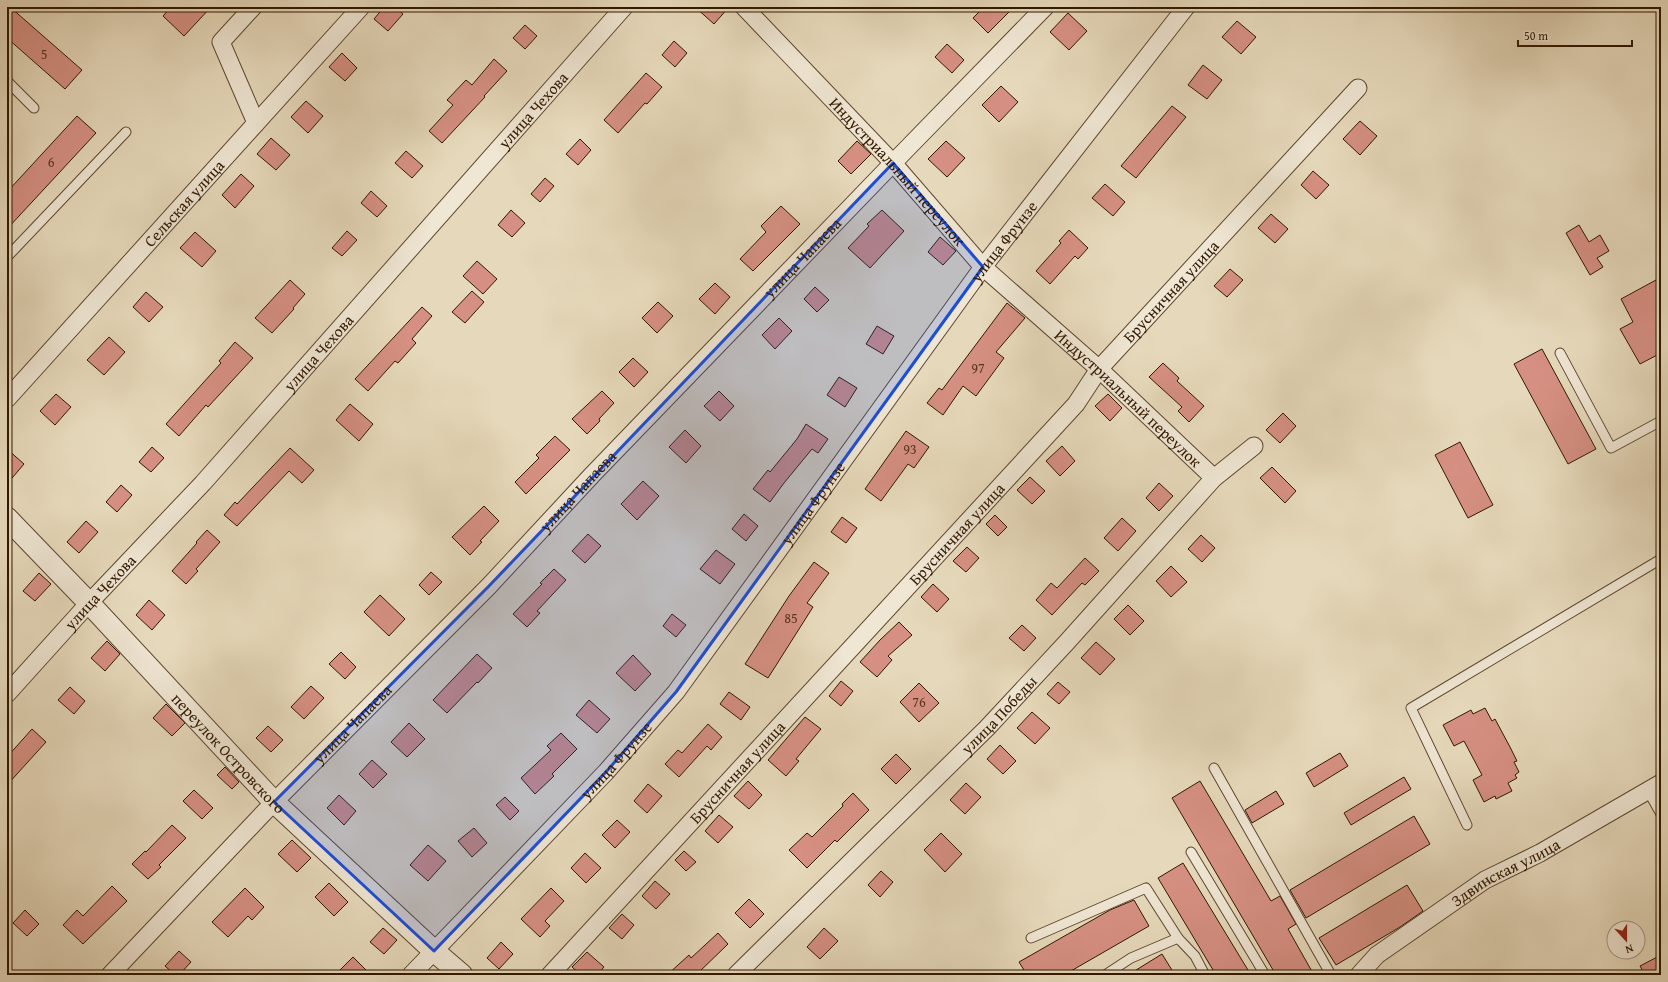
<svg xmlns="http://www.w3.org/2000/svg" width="1668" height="982" font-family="'Gentium Book Plus',serif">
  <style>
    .building { fill: #d69083; stroke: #311800 }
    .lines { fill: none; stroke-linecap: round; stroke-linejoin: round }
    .service-casing { stroke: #5e482f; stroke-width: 11 }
    .minor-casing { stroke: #5e482f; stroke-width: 19 }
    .tertiary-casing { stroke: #5e482f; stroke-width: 23 }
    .service { stroke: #efe6d3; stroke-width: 9 }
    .minor { stroke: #efe6d3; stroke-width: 17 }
    .tertiary { stroke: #efe6d3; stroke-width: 21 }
    .marked { fill: #1d4ed8; fill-opacity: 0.2; stroke: #1d4ed8; stroke-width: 3; stroke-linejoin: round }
    .labels { text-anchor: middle; stroke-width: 3; stroke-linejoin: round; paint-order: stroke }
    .number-label { font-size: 14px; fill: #5a3621 }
    .street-label { font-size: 16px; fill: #311800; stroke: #efe6d3 }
  </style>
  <rect width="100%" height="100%" fill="#e6d9bb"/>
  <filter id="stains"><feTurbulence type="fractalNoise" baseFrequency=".005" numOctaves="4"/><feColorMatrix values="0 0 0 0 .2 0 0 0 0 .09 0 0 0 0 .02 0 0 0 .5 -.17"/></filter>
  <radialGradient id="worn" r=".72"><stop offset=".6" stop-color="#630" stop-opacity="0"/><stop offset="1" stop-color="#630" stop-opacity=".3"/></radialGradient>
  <g class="building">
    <path d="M7 7H10L82 70 65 89 7 38Z"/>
    <path d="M171 7H211L184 36 163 16Z"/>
    <path d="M384 7H395L403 14 388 31 374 19Z"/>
    <path d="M695 7H729L714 24Z"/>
    <path d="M984 7H1014L988 33 973 18Z"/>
    <path d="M1068 13 1087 31 1069 50 1050 32Z"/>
    <path d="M1237 21 1256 37 1241 54 1222 37Z"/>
    <path d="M525 25 537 36 525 49 513 38Z"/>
    <path d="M674 41 687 53 675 67 662 55Z"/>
    <path d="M947 44 964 60 952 73 935 57Z"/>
    <path d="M342 53 357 68 345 81 329 67Z"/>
    <path d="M494 59 507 71 484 96 485 97 442 143 429 131 453 105 447 100 466 80 472 85Z"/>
    <path d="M1203 65 1222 80 1207 99 1188 85Z"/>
    <path d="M646 73 662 87 647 104 645 103 618 133 604 120Z"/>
    <path d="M1001 86 1018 102 999 122 982 105Z"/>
    <path d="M306 101 323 116 308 133 291 117Z"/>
    <path d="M1172 106 1186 117 1136 178 1121 166Z"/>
    <path d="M77 116 96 133 7 229V192Z"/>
    <path d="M1360 121 1377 136 1360 155 1343 139Z"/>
    <path d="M271 138 290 155 276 170 257 154Z"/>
    <path d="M580 139 591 150 578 165 566 154Z"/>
    <path d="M857 141 871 154 851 174 838 161Z"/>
    <path d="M946 141 965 158 947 177 928 159Z"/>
    <path d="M406 151 423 166 412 178 395 163Z"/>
    <path d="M1313 171 1329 185 1316 199 1301 185Z"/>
    <path d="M241 174 254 186 235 208 222 195Z"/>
    <path d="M545 178 554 186 540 202 531 194Z"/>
    <path d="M1105 184 1125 202 1113 216 1092 198Z"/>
    <path d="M371 191 387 206 377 217 361 203Z"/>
    <path d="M781 206 800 224 753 271 740 259 766 232 761 226Z"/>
    <path d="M511 210 525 223 512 237 498 225Z"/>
    <path d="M882 210 904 231 870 268 848 248 869 226 867 224Z"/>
    <path d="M1271 214 1288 229 1275 243 1258 228Z"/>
    <path d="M1579 225 1589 242 1600 235 1609 251 1597 258 1603 267 1590 275 1566 233Z"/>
    <path d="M1069 230 1088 248 1078 259 1075 256 1050 284 1036 271 1061 243 1059 241Z"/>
    <path d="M347 231 357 240 342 256 332 248Z"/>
    <path d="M195 232 216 251 202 267 180 248Z"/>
    <path d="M940 237 956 251 943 265 928 252Z"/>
    <path d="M477 261 497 279 483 294 463 276Z"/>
    <path d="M1230 269 1243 280 1227 297 1214 286Z"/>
    <path d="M290 280 305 294 293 308 294 309 272 333 255 318Z"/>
    <path d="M1656 280 1661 288V353L1640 364 1620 329 1633 322 1621 299Z"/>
    <path d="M715 283 730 297 715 314 699 299Z"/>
    <path d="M815 287 829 300 817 312 804 299Z"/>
    <path d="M472 291 484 302 465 323 452 312Z"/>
    <path d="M146 292 163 307 149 322 133 307Z"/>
    <path d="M658 302 673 316 657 333 642 318Z"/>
    <path d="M1007 303 1025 318 996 352 1004 358 976 396 963 386 943 415 927 403 939 388 942 390Z"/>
    <path d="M422 307 432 316 412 339 416 343 398 363 395 361 368 391 355 379Z"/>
    <path d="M779 318 792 331 775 349 762 335Z"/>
    <path d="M877 326 894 336 883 354 866 344Z"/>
    <path d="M109 337 125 352 104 375 87 360Z"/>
    <path d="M235 342 253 358 208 407 206 405 179 436 166 424 221 363 219 361Z"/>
    <path d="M1542 349 1596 449 1568 464 1514 364Z"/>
    <path d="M633 358 648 372 634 387 619 372Z"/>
    <path d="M1163 363 1179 378 1177 381 1204 406 1189 422 1178 411 1182 407 1149 377Z"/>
    <path d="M839 377 857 388 845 407 827 395Z"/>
    <path d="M602 391 614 403 599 419 600 421 587 434 572 419Z"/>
    <path d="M719 391 734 406 720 421 704 406Z"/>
    <path d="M56 394 71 407 55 425 40 411Z"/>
    <path d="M1108 394 1122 408 1110 421 1095 406Z"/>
    <path d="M350 404 373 424 359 441 336 420Z"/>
    <path d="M1283 413 1296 426 1280 443 1266 430Z"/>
    <path d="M806 424 828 439 818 453 812 449 784 483 770 502 753 489 768 470 770 472 797 439Z"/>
    <path d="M685 430 701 446 686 463 669 447Z"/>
    <path d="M906 431 929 447 914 468 908 464 881 501 865 489Z"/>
    <path d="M555 436 570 450 526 494 515 482 539 458 536 455Z"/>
    <path d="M1460 442 1493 505 1468 518 1435 455Z"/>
    <path d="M1062 446 1075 461 1060 476 1046 461Z"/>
    <path d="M152 447 164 458 151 472 139 462Z"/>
    <path d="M290 448 314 470 302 483 289 471 237 526 224 515 235 502 237 504Z"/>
    <path d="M7 449 24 464 7 484Z"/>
    <path d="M1272 467 1296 491 1285 503 1260 478Z"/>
    <path d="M1030 477 1045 491 1032 504 1017 490Z"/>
    <path d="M643 481 659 496 637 520 621 504Z"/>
    <path d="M1159 483 1173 496 1159 511 1146 498Z"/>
    <path d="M121 485 132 495 117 512 106 502Z"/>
    <path d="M484 506 499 521 480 541 482 542 470 555 452 537Z"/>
    <path d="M744 514 758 526 746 541 732 529Z"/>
    <path d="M995 515 1007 527 998 536 986 524Z"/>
    <path d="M842 517 857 528 846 543 831 532Z"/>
    <path d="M1122 518 1136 531 1118 551 1104 538Z"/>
    <path d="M86 521 98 532 79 553 67 542Z"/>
    <path d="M207 530 220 542 196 569 198 571 186 584 172 571 197 543 196 542Z"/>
    <path d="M588 534 601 546 585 563 572 551Z"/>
    <path d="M1201 535 1215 548 1202 562 1188 549Z"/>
    <path d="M967 547 979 558 966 572 953 561Z"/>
    <path d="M716 550 735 564 720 584 700 569Z"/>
    <path d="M1085 558 1099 571 1085 585 1082 583 1052 615 1036 600 1051 583 1057 588Z"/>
    <path d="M814 562 829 573 807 603 813 607 768 678 745 664 789 596Z"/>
    <path d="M1171 566 1187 582 1171 597 1156 581Z"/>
    <path d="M554 569 566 580 537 611 540 613 527 627 513 614 542 584 540 583Z"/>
    <path d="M431 572 442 582 429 595 419 585Z"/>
    <path d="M39 573 51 584 35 601 23 591Z"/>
    <path d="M933 584 949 599 937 612 921 597Z"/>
    <path d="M380 595 405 619 389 636 364 612Z"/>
    <path d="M149 600 165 615 152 630 136 615Z"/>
    <path d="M1128 605 1144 621 1130 635 1114 619Z"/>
    <path d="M672 614 686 625 676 637 663 626Z"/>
    <path d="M899 622 912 635 888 656 892 660 877 677 860 662 880 640Z"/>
    <path d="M1022 625 1036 638 1024 651 1009 638Z"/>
    <path d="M107 641 120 654 105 671 91 658Z"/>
    <path d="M1096 642 1115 659 1100 675 1081 658Z"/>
    <path d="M341 652 356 667 345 679 329 664Z"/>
    <path d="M477 654 492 668 478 683 477 682 447 713 433 700Z"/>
    <path d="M633 655 651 674 635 691 616 673Z"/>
    <path d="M841 681 853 691 841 706 829 696Z"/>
    <path d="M1058 682 1070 692 1059 704 1047 694Z"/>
    <path d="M919 683 939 703 919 722 900 702Z"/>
    <path d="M311 686 324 698 304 719 291 707Z"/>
    <path d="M70 687 85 701 74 714 58 700Z"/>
    <path d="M729 692 750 707 741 720 720 704Z"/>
    <path d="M589 700 610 719 597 733 576 715Z"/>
    <path d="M166 704 185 723 172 736 153 718Z"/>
    <path d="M1485 708 1492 721 1495 719 1510 747 1517 761 1514 762 1519 772 1515 775 1517 778 1508 783 1512 791 1496 799 1495 796 1484 802 1473 780 1482 775 1464 741 1454 746 1443 725 1471 710 1473 714Z"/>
    <path d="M1032 712 1050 728 1035 744 1017 728Z"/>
    <path d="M805 717 821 729 796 759 799 761 786 776 768 760Z"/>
    <path d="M409 723 425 739 407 757 391 742Z"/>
    <path d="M708 724 722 737 711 750 707 746 679 777 665 764 678 750 682 753Z"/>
    <path d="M268 726 283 740 271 752 256 738Z"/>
    <path d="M32 729 46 742 7 785V757Z"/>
    <path d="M561 733 577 749 552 774 554 776 535 794 521 778 551 750 547 746Z"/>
    <path d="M1000 745 1016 761 1003 774 987 759Z"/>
    <path d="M1340 753 1348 766 1314 787 1306 773Z"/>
    <path d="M896 754 911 769 896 784 881 769Z"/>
    <path d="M372 760 387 774 373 788 359 774Z"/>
    <path d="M225 767 239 782 232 789 217 775Z"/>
    <path d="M1404 777 1411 789 1351 825 1344 813Z"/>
    <path d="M748 781 762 795 749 809 734 796Z"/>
    <path d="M1200 781 1271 901 1280 896 1296 924 1288 929 1314 975H1276L1172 798Z"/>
    <path d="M966 783 981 797 965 814 950 800Z"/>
    <path d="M648 784 662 796 647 813 634 801Z"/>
    <path d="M194 790 213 808 202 819 183 801Z"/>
    <path d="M1276 791 1284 804 1252 823 1245 810Z"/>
    <path d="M853 793 869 810 837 842 835 840 807 868 789 850 807 833 812 837 843 806 842 804Z"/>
    <path d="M339 795 356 811 344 825 327 808Z"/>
    <path d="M505 797 519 811 510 820 496 805Z"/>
    <path d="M719 815 733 827 718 843 705 831Z"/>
    <path d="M1414 816 1430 844 1306 918 1290 890Z"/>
    <path d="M617 820 630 832 615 848 602 835Z"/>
    <path d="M172 825 186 838 159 865 161 867 148 879 132 864 145 851 146 852Z"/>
    <path d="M474 828 487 843 472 857 458 841Z"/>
    <path d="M941 833 962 854 945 872 924 850Z"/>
    <path d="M292 840 311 858 297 872 278 854Z"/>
    <path d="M428 845 446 861 428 881 410 865Z"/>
    <path d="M684 851 696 862 686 871 675 860Z"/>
    <path d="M585 853 601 868 586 883 571 868Z"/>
    <path d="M1183 863 1251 975H1216L1158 878Z"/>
    <path d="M881 871 893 882 880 897 868 885Z"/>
    <path d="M655 881 670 894 656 909 642 896Z"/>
    <path d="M329 883 348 902 334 916 315 897Z"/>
    <path d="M1407 885 1423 911 1400 927 1336 965 1319 938Z"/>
    <path d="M112 886 127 901 83 944 63 925 77 910 83 916Z"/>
    <path d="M245 888 264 907 252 920 248 916 228 937 212 922Z"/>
    <path d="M551 888 564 901 545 921 550 926 540 937 521 919Z"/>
    <path d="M749 899 764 914 750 928 735 913Z"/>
    <path d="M1134 900 1149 926 1064 975H1027L1019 962 1110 910Z"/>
    <path d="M25 910 39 924 27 936 13 923Z"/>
    <path d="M622 914 634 925 622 939 609 928Z"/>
    <path d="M383 928 397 940 384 954 370 942Z"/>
    <path d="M824 928 838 941 820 959 807 947Z"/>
    <path d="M718 933 728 944 696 975H667L689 955 691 958Z"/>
    <path d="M501 942 513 954 499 969 487 958Z"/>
    <path d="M179 951 191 962 179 975H175L165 966Z"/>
    <path d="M587 952 604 967 597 975H581L572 967Z"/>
    <path d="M1162 954 1175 975H1128Z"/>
    <path d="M1661 955V975H1645L1640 966Z"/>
    <path d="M353 957 371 975H335Z"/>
  </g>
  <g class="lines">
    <defs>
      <g id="service">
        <path d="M7 81 34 108"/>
        <path d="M7 257 126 132"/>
        <path d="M1560 353 1611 448 1661 421"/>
        <path d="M1214 768 1331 975"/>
        <path d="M1648 791 1661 814"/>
        <path d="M1467 825 1411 708 1661 559"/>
        <path d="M1191 852 1265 975"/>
        <path d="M1031 938 1146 888 1178 938 1195 956 1205 975"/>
        <path d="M1105 975 1131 958 1178 938"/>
      </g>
      <g id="minor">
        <path d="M253 7 221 42 256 123"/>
        <path id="s1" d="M744 7 893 163 983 267 1099 369 1214 478"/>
        <path id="s2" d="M7 399 361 7"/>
        <path id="s3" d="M7 694 89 603 203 483 624 7"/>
        <path id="s4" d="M110 975 274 802 489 586 592 475 893 163 1045 7"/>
        <path id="s5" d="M411 975 606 772 676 692 983 267 1186 7"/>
        <path id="s6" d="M550 975 1076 404 1099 369 1358 88"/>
        <path id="s7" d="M736 975 987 728 1067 642 1214 478 1254 446"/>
        <path id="s8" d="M1359 975 1377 955 1485 880 1540 853 1661 783"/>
      </g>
      <g id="tertiary">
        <path id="s9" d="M7 518 89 603 274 802 434 951 462 975"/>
      </g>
    </defs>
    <use href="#service" class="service-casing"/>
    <use href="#minor" class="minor-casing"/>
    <use href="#tertiary" class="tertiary-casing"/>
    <use href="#service" class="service"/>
    <use href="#minor" class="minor"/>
    <use href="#tertiary" class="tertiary"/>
  </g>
  <path class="marked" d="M893 163 983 267 676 692 606 772 434 951 274 802 489 586Z"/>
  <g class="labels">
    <g class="number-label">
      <text x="44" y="59">5</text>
      <text x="51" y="167">6</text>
      <text x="978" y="373">97</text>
      <text x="910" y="454">93</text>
      <text x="791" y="623">85</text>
      <text x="919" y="707">76</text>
    </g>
    <g class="street-label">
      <text dy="6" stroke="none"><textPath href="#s3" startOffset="786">улица Чехова</textPath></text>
      <text dy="6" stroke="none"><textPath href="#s1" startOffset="225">Индустриальный переулок</textPath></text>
      <text dy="6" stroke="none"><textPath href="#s2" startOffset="264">Сельская улица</textPath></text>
      <text dy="6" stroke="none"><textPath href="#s5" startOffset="945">улица Фрунзе</textPath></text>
      <text dy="6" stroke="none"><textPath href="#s4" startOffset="997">улица Чапаева</textPath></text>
      <text dy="6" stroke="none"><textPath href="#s6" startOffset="924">Брусничная улица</textPath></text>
      <text dy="6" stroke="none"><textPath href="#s3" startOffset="462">улица Чехова</textPath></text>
      <text dy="6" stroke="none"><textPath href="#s1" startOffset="549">Индустриальный переулок</textPath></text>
      <text dy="6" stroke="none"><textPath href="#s4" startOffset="673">улица Чапаева</textPath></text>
      <text dy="6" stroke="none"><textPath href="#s5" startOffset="621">улица Фрунзе</textPath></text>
      <text dy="6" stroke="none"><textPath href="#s6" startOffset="600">Брусничная улица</textPath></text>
      <text dy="6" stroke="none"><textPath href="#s3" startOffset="138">улица Чехова</textPath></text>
      <text dy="6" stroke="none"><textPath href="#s7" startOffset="370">улица Победы</textPath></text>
      <text dy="6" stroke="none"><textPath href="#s4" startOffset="349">улица Чапаева</textPath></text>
      <text dy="6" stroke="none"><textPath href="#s9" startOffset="323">переулок Островского</textPath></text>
      <text dy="6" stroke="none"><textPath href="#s5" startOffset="297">улица Фрунзе</textPath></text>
      <text dy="6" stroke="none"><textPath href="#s6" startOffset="276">Брусничная улица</textPath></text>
      <text dy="6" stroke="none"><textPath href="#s8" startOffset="180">Здвинская улица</textPath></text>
    </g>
  </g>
  <rect width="1668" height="982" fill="none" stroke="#e6d9bb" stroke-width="24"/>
  <rect x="8" y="8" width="1652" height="966" fill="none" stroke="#311800" stroke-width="2"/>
  <rect x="12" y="12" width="1644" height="958" fill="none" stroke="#311800"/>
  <g transform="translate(1626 940) rotate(159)"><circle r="19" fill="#efe6d3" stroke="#a3947f"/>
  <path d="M0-3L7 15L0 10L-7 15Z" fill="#8f2418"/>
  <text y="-6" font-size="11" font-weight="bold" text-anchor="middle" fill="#311800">N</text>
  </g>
  <path d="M1518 40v6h114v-6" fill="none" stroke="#311800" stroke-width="2"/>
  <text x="1524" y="40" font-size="12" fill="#311800" stroke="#efe6d3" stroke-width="3" paint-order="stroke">50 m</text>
  <rect width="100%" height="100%" filter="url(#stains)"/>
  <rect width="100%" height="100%" fill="url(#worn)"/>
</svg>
